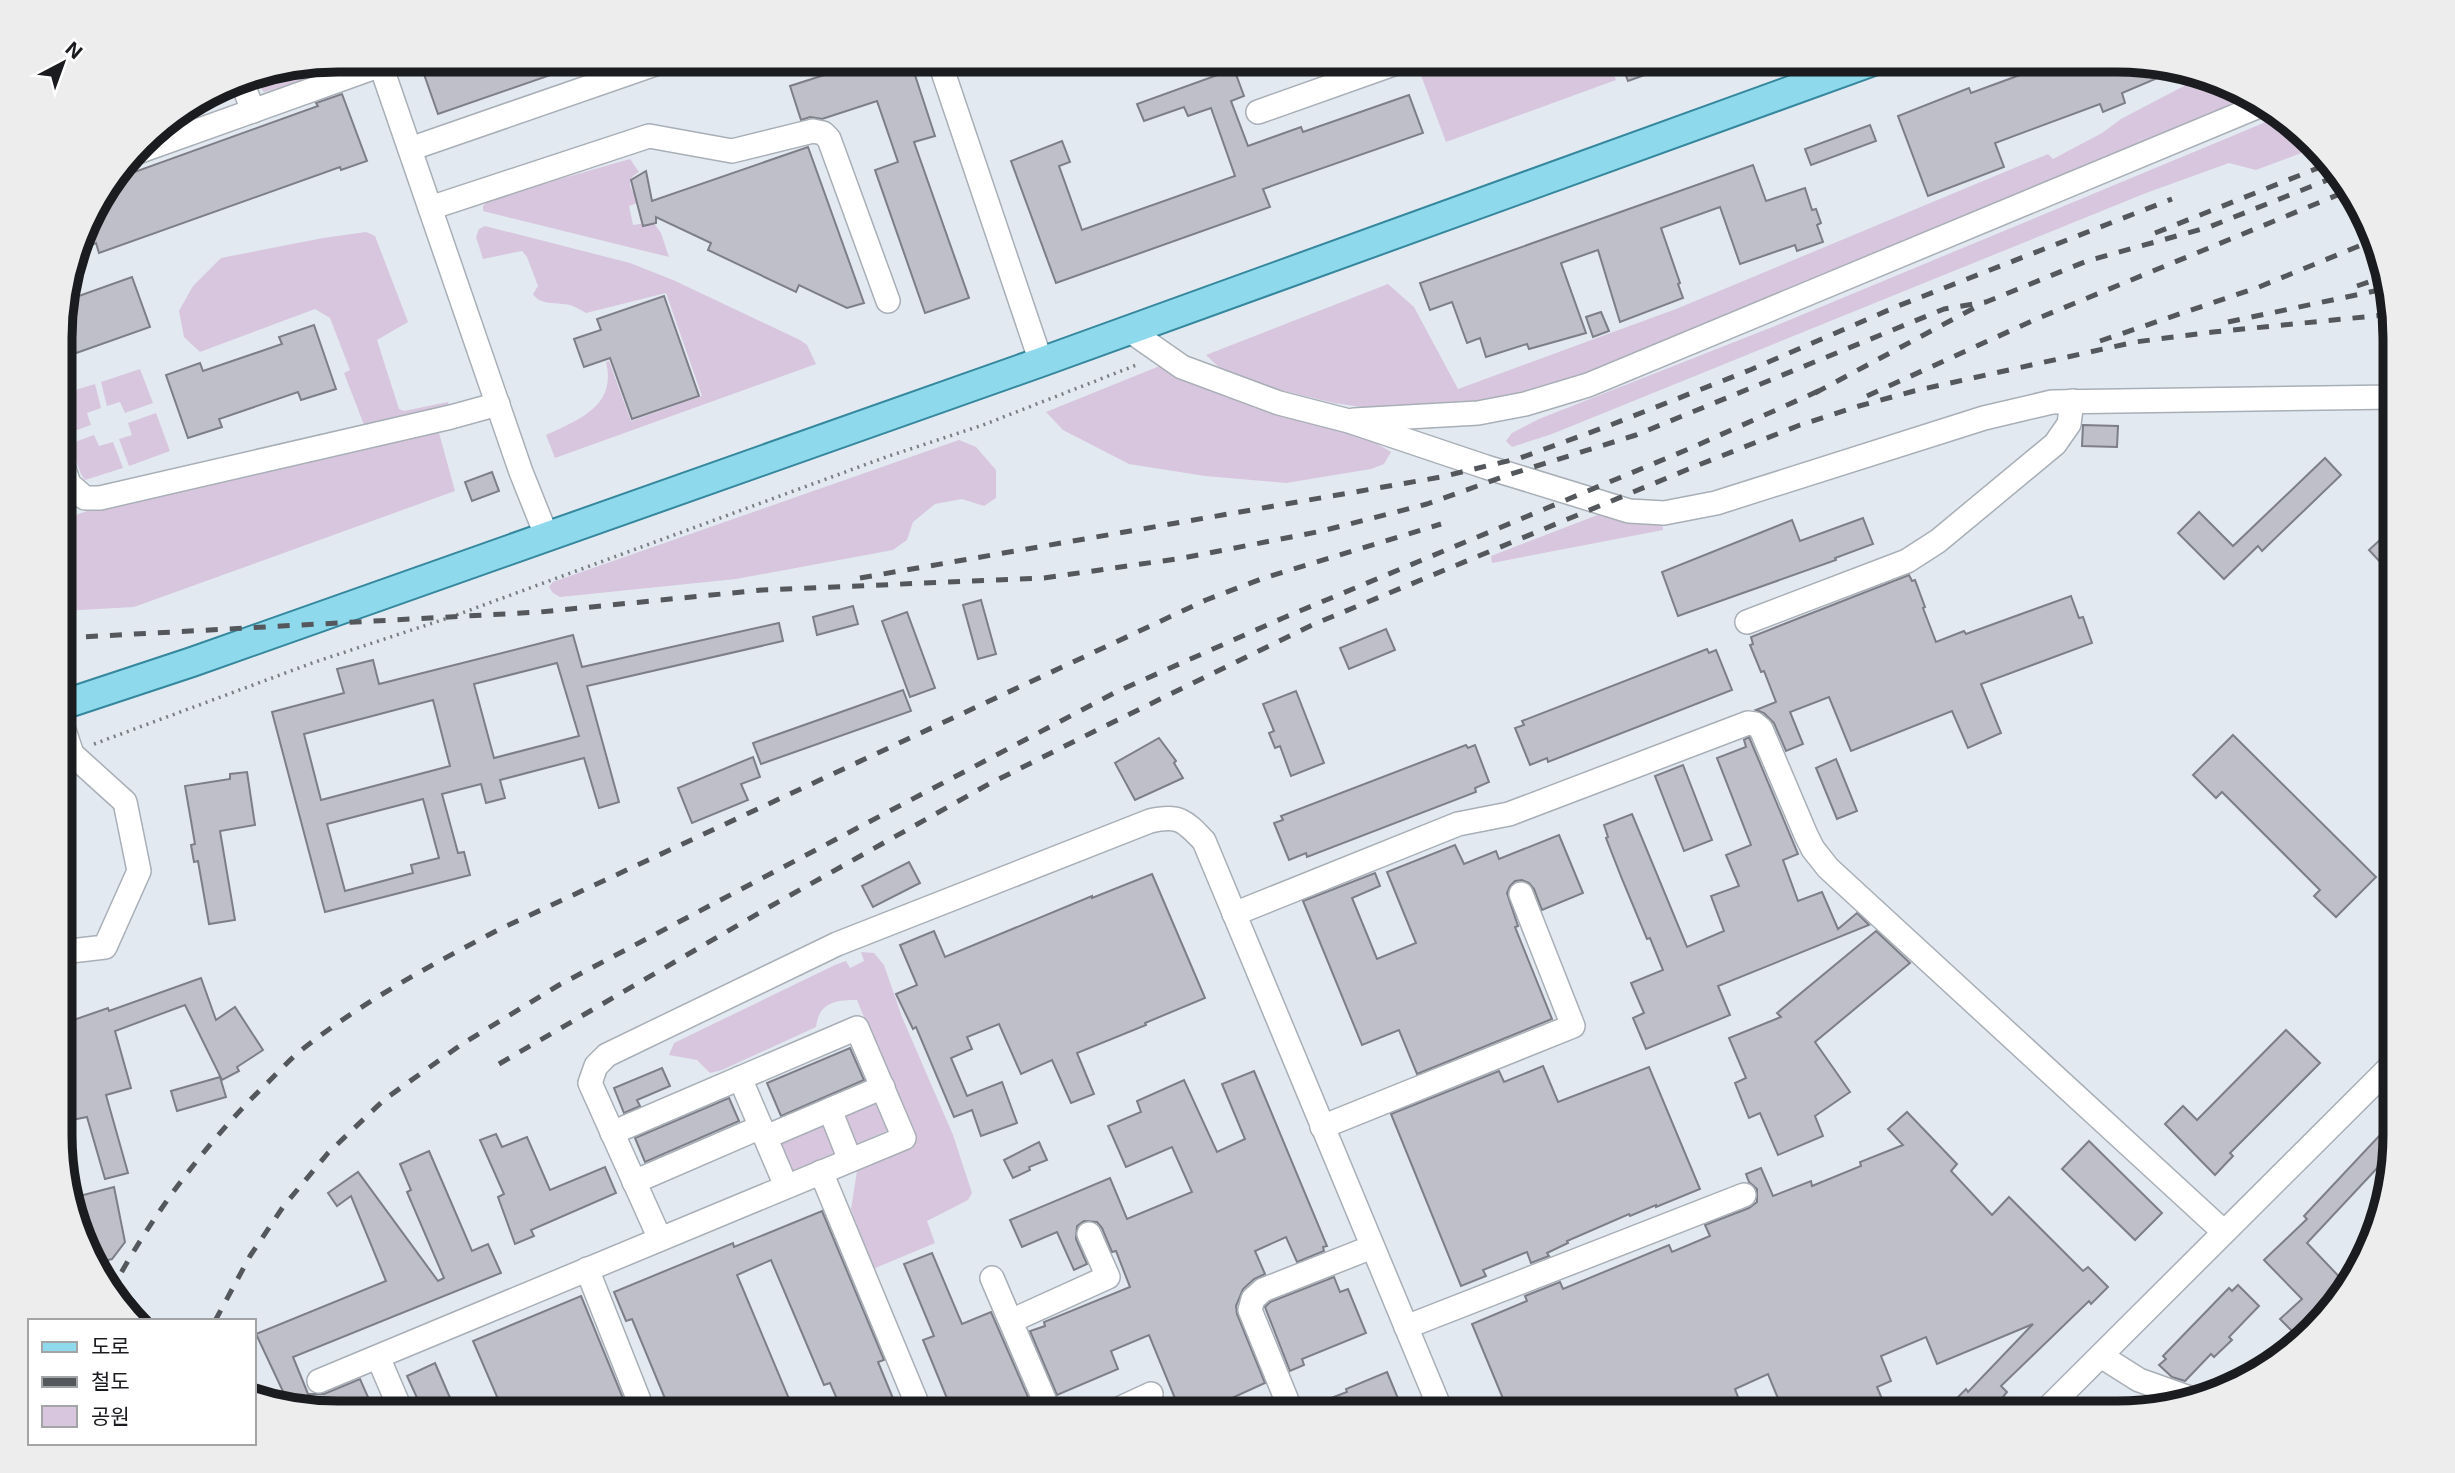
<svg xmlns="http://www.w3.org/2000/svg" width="2455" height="1473" font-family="Inter,'Noto Sans KR',sans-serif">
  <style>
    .green { fill: #d8c6de }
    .building { fill: #bfbfc9; stroke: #7d7e87; stroke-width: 2; fill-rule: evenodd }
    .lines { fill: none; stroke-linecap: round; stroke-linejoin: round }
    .minor-casing { stroke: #a8afb6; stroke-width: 26 }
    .major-casing { stroke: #34879c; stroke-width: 32 }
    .path { stroke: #797e83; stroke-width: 3.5; stroke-dasharray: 2 5; stroke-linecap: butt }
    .minor { stroke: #fff; stroke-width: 23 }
    .major { stroke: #8ed9ec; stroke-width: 28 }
    .rail { stroke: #54585c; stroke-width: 5; stroke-dasharray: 12 12; stroke-linecap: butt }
    .rim { fill: none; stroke: #1a1c1f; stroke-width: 9 }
  </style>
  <rect width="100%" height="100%" fill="#e2e9f1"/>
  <g class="green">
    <path d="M338 60H352L354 66 264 92 251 77Z"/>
    <path d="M1448 60H1608L1616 80 1446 142 1419 70Z"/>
    <path d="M2205 75 2257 97 1587 377 1479 406 1381 410 1334 403 1267 387 1224 372 1206 355 1388 284 1414 307 1458 389 1676 309 2048 154 2053 159 2102 133 2121 119Z"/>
    <path d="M2278 117 2312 149 2256 170 2229 163 2146 193 1552 434 1512 447 1506 441 1512 433 1539 419 1775 326Z"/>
    <path d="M630 159 639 172C622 181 633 191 640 202L629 206 633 225 653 222 661 233 669 257 483 211V206L490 199Z"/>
    <path d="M485 226 630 263 673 280 800 340 807 345 816 364 555 458 546 435C579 420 617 406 606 362L609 361 631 421 702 396 666 293 586 313C581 310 576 307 570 305 558 302 540 306 533 294L538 286 527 257 522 251 483 259 476 237 479 229Z"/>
    <path d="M366 232 375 236 408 322 377 340 399 409 404 411 448 402 450 409 366 430 344 373 350 370 330 318 315 309 200 352 184 337 179 311 193 286 221 258 323 238Z"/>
    <path d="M1162 365 1362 435 1391 452 1384 464 1371 469 1286 483 1205 476 1129 464 1063 430 1046 412Z"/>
    <path d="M140 369 153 403 125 413 120 402 107 406 101 382Z"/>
    <path d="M95 384 101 408 87 413 91 425 66 434 62 420V394Z"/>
    <path d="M156 413 170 451 129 466 119 439 132 435 128 423Z"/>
    <path d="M428 428 439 433 455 491 134 607 62 611 65 519 90 510 335 449Z"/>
    <path d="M94 435 99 446 113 442 123 468 85 480 81 474 69 444Z"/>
    <path d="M959 440 976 447 996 470V498L984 506 962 499 935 504 913 522 907 540 893 550 736 579 560 597 553 593 549 587 553 582Z"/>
    <path d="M1608 511 1662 521 1663 530 1492 563 1491 556Z"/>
    <path d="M861 952 874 953 884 965 902 1017 953 1135 972 1193 968 1200 927 1221 935 1243 873 1269 851 1209 858 1165 912 1135 857 1000C836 1000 819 1002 816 1027L722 1070 710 1073 697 1060 669 1055 674 1043 835 965 846 961 850 968 864 961Z"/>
    <path d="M881 1099 893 1128 854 1145 842 1116Z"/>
    <path d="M822 1124 834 1153 790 1172 778 1143Z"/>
  </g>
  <g class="building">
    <path d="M419 60H439L442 67 463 60H587L588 62 438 114Z"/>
    <path d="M871 60H910L935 136 914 142 969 298 925 313 875 170 898 162 877 101 822 119 810 117 801 120 790 86Z"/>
    <path d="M1620 60H1681V62L1628 81Z"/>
    <path d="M2061 60H2109L2112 68 2128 61 2181 68 2122 93 2125 103 2103 112 2100 104 1995 143 2004 167 1928 196 1898 116 1969 88 1971 93Z"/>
    <path d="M1234 69 1244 96 1231 101 1248 146 1301 127 1303 132 1409 95 1423 133 1263 189 1270 207 1056 283 1011 161 1062 141 1070 162 1059 166 1082 230 1235 176 1211 108 1188 116 1184 107 1144 121 1137 104Z"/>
    <path d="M342 94 367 161 341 170 340 167 99 253 96 243 78 250 88 214 115 179 318 106 316 103Z"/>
    <path d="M1870 125 1876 141 1811 165 1805 149Z"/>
    <path d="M808 147 864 303 847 308 799 285 796 292 708 250 711 243 656 217V223L643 226 631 180 646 171 652 201Z"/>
    <path d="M1753 165 1766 201 1805 188 1812 210 1816 209 1821 223 1817 225 1823 242 1797 251 1795 245 1740 264 1720 207 1661 228 1680 283 1678 284 1683 298 1620 322 1598 250 1561 263 1586 333 1529 349 1527 344 1486 357 1480 338 1467 343 1452 302 1430 310 1420 283Z"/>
    <path d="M132 277 150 327 62 358V302Z"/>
    <path d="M664 296 699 396 632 419 610 358 584 367 574 339 601 330 597 319Z"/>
    <path d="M1601 312 1609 331 1593 337 1586 317Z"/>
    <path d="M314 325 336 389 301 400 298 392 219 419 222 427 188 438 166 375 200 363 203 371 282 344 279 337Z"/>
    <path d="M2083 425 2118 426 2117 447 2082 446Z"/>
    <path d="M2325 458 2341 475 2262 551 2258 546 2224 579 2178 533 2199 512 2233 546Z"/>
    <path d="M492 472 499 491 472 501 465 482Z"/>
    <path d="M1863 518 1873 544 1835 558 1836 560 1678 616 1662 572 1792 520 1800 541Z"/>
    <path d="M2395 526V578L2369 550Z"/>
    <path d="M1909 575 1912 581 1915 580 1925 607 1923 608 1936 642 1964 631 1966 634 2071 596 2079 618 2083 617 2092 643 1981 684 2001 733 1968 748 1952 711 1851 751 1829 697 1790 712 1803 744 1786 751 1774 723 1764 713 1756 710 1776 702 1764 671 1761 672 1750 645 1753 644 1751 637Z"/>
    <path d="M981 600 996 654 978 659 963 605Z"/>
    <path d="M853 606 858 624 817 635 813 617Z"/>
    <path d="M907 612 935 688 910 697 882 621Z"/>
    <path d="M779 623 783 641 587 686 619 802 599 808 584 758 500 780 505 798 486 803 481 784 442 794 458 853 464 852 470 875 325 912 272 712 344 693 337 669 373 660 379 684 573 635 582 667ZM557 663 579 736 494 758 474 684ZM433 700 450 766 321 800 304 734ZM423 799 439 858 411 865 413 873 345 891 327 824Z"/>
    <path d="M1386 629 1395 650 1349 669 1340 648Z"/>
    <path d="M1707 649 1709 653 1716 650 1732 690 1548 762 1547 758 1530 765 1515 728 1524 725 1522 721Z"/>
    <path d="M903 690 911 711 761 764 753 743Z"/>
    <path d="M1296 691 1324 763 1291 776 1280 746 1275 748 1269 733 1274 731 1263 704Z"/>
    <path d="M2233 735 2376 877 2336 917 2314 896 2320 890 2222 792 2216 798 2193 775Z"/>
    <path d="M1749 737 1798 854 1783 860 1798 901 1822 892 1838 929 1857 913 1869 925 1718 986 1730 1015 1646 1049 1633 1018 1644 1013 1631 983 1663 970 1650 938 1647 939 1622 879 1606 838 1608 837 1604 825 1632 814 1687 947 1724 931 1711 896 1739 886 1726 855 1751 845 1717 758 1746 747 1744 740Z"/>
    <path d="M1159 738 1176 761 1174 763 1183 778 1135 800 1115 763Z"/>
    <path d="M1466 745 1468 748 1475 745 1489 782 1475 788 1476 792 1307 857 1306 853 1289 860 1274 823 1283 820 1281 816Z"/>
    <path d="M753 757 760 777 741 784 748 800 692 823 678 788Z"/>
    <path d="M1836 759 1857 811 1837 819 1816 768Z"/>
    <path d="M1683 765 1712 840 1684 851 1655 776Z"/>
    <path d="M247 772 255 825 220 831 235 920 209 924 198 861 194 862 191 845 195 844 185 786 230 779V774Z"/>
    <path d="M1559 835 1583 893 1542 910 1534 889 1529 883 1522 880 1515 881 1510 886 1507 893 1518 926 1515 927 1552 1019 1417 1074 1399 1030 1362 1045 1303 901 1375 873 1380 886 1352 898 1377 959 1416 943 1387 872 1455 845 1464 864 1496 851 1499 859Z"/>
    <path d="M909 862 920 883 873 907 862 886Z"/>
    <path d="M1152 874 1205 998 1145 1023 1146 1025 1077 1053 1094 1094 1071 1103 1052 1060 1021 1074 999 1024 967 1037 972 1049 951 1058 967 1096 1002 1082 1017 1123 981 1136 972 1110 954 1117 916 1027 913 1029 896 994 917 985 900 945 934 931 945 957 1092 896V898Z"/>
    <path d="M1876 931 1910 963 1815 1042 1850 1092 1815 1116 1823 1136 1778 1155 1760 1113 1749 1118 1735 1083 1746 1078 1729 1038 1781 1017 1777 1013Z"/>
    <path d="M201 978 216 1020 235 1007 263 1050 237 1067 239 1071 222 1080 185 1005 115 1031 131 1088 106 1095 128 1173 105 1179 87 1117 62 1122V1024L108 1008 109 1011Z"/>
    <path d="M2286 1030 2320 1063 2230 1153 2233 1156 2215 1175 2165 1124 2183 1106 2197 1120Z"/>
    <path d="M850 1048 864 1080 781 1116 767 1083Z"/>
    <path d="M1543 1066 1558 1102 1649 1067 1700 1189 1656 1207V1205L1630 1216 1629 1214 1567 1241 1568 1243 1547 1253 1549 1256 1531 1263 1527 1252 1483 1270 1486 1276 1461 1286 1391 1114 1499 1071 1504 1082Z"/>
    <path d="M662 1068 670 1086 637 1100 640 1106 624 1113 614 1088Z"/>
    <path d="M1254 1071 1327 1246 1323 1247 1324 1251 1297 1262 1286 1237 1255 1251 1265 1274 1254 1279 1243 1289 1236 1306 1237 1314 1265 1383 1199 1413H1181L1149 1335 1111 1351 1118 1369 1057 1395 1030 1331 1045 1326 1044 1322 1130 1287 1116 1251 1112 1252 1102 1228 1097 1222 1084 1221 1077 1226 1076 1239 1087 1264 1074 1270 1057 1232 1022 1247 1010 1220 1110 1178 1127 1219 1192 1192 1172 1147 1126 1167 1108 1126 1141 1112 1137 1101 1184 1080 1217 1152 1245 1139 1222 1084Z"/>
    <path d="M220 1077 226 1097 177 1111 171 1091Z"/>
    <path d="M729 1098 739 1121 645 1162 635 1138Z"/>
    <path d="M1907 1112 1957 1164 1951 1171 1992 1215 2009 1197 2083 1271 2088 1267 2108 1287 2091 1304 2089 1301 2001 1386 2007 1392 1990 1413H1942L1966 1389 1968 1392 2033 1324 1937 1364 1926 1337 1881 1356 1891 1381 1877 1387 1888 1413H1784L1768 1374 1735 1389 1744 1413H1724L1718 1398 1681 1413H1509L1472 1324 1527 1301 1525 1296 1560 1282 1563 1289 1669 1245 1672 1252 1710 1236 1705 1225 1749 1208 1757 1202V1189L1749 1182 1746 1174 1761 1168 1773 1196 1811 1181 1812 1186 1861 1166 1860 1162 1903 1145 1888 1129Z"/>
    <path d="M2395 1119V1149L2307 1243 2349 1287 2314 1332 2302 1341 2280 1319 2302 1299 2264 1260 2307 1219 2304 1216Z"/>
    <path d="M496 1134 502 1147 527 1137 550 1190 605 1167 616 1193 531 1230 534 1236 515 1244 498 1197 504 1194 480 1140Z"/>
    <path d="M2089 1141 2162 1213 2135 1240 2062 1169Z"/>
    <path d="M1039 1142 1047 1160 1029 1167 1030 1170 1013 1178 1004 1160Z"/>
    <path d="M429 1151 472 1251 488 1244 501 1273 293 1357 308 1394H324L360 1379 375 1413H337L280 1406 288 1402 256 1334 386 1281 351 1196 337 1206 328 1193 358 1172 438 1281 444 1278 407 1192 411 1190 400 1164Z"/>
    <path d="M114 1187 125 1242 112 1259 96 1263 72 1198Z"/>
    <path d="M822 1211 884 1360 878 1362 899 1413H843L830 1383 824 1385 771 1260 737 1275 795 1413H671L632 1319 626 1321 614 1292 733 1243 734 1247Z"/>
    <path d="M932 1253 962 1324 991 1312 1035 1413H953L923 1340 934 1336 904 1264Z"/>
    <path d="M1334 1277 1340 1292 1348 1289 1366 1333 1302 1359 1304 1365 1290 1371 1265 1307 1270 1302Z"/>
    <path d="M2238 1285 2259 1306 2229 1337 2232 1340 2214 1357 2211 1354 2185 1381 2172 1377 2159 1365 2166 1359 2163 1356 2229 1288 2232 1291Z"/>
    <path d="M581 1296 629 1413H504L473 1341Z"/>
    <path d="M435 1363 447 1391 457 1413H424L407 1376Z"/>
    <path d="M1387 1372 1404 1413H1306L1305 1408 1347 1392 1346 1389Z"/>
  </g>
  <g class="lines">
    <defs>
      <g id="minor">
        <path d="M379 60 521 472 547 537"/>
        <path d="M939 60 1041 362"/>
        <path d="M241 79 253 111"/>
        <path d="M1258 112 1405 60"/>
        <path d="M410 149 667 60"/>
        <path d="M135 153 381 65"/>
        <path d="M430 208 649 136 732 151 813 131 823 133 829 139 888 301"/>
        <path d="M1129 330 1182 367 1279 403 1349 421 1486 467 1629 511 1664 513 1716 503 1984 418 2052 402 2395 397"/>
        <path d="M1354 420 1478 413 1525 404 1588 385 2264 104"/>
        <path d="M62 463 69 484 85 498H100L451 417 498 404"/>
        <path d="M1747 622 1907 561 1938 541 2055 444 2069 424 2072 401"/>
        <path d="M62 724 72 754 125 802 139 871 105 947 62 952"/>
        <path d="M1234 914 1458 824 1509 814 1748 723 1755 724 1761 729 1806 835 1813 849 1828 868 2224 1232"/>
        <path d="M740 1078 786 1186"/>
        <path d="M830 1110 850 1160"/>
        <path d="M1322 1127 1573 1026 1521 894"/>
        <path d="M766 1137 883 1087"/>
        <path d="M821 1172 921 1413"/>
        <path d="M634 1182 761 1127"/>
        <path d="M660 1239 590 1083 596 1066 607 1055 837 944 1150 821C1179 814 1185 821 1204 841L1442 1413"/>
        <path d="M587 1269 644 1413"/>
        <path d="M992 1278 1050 1413"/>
        <path d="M1011 1321 1108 1277 1089 1234"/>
        <path d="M1406 1327 1744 1195"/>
        <path d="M2101 1356 2139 1380 2187 1397"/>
        <path d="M378 1357 402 1413"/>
        <path d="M319 1381 904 1138 857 1028 612 1133"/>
        <path d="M1110 1413 1151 1394"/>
        <path d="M1292 1413 1250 1310 1253 1299 1263 1290 1372 1247"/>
        <path d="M2043 1413 2395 1062"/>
      </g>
      <path id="major" d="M62 705 192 662 1041 362 1876 60"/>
    </defs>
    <use href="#minor" class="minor-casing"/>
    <use href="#major" class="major-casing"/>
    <path class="path" d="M94 744 315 662 451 617 886 457 983 425 1139 364"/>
    <use href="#minor" class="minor"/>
    <use href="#major" class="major"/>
    <g class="rail">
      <path d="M2155 233 2328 164"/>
      <path d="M2357 286 2386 276"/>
      <path d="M2228 322 2389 288"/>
      <path d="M2100 341 2259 287 2376 239"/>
      <path d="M1815 393 1976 307"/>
      <path d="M1867 396 2034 320 2352 189"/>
      <path d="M860 578 1441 477 1520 458 1608 426 1750 370 1898 306 2172 199"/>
      <path d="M62 638 540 612 762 590 1044 578 1183 558 1322 531 1427 504 1511 474 1636 435 1944 309 1986 302 2087 261 2209 227 2340 175"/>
      <path d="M499 1064 771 906 989 784 1101 728 1312 625 1696 466 1800 425 1859 406 1914 391 2135 342 2213 332 2394 314"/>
      <path d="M110 1293C150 1218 201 1149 261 1089 274 1077 286 1063 299 1052 360 1003 429 966 498 930L1206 600 1264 578 1441 524"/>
      <path d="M215 1321 250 1256 283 1207 328 1153 385 1099 462 1044 559 985 1116 692 1283 618 1691 448 1823 389"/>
    </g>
  </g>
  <path d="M0 0H2455V1473H0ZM338 72H2117A266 266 0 0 1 2383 338V1135A266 266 0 0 1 2117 1401H338A266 266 0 0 1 72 1135V338A266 266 0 0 1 338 72Z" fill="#ededed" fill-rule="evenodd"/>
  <path class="rim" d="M338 72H2117A266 266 0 0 1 2383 338V1135A266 266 0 0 1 2117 1401H338A266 266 0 0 1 72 1135V338A266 266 0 0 1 338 72Z"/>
  <rect x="28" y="1319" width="228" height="126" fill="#ffffff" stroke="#a3a4a5" stroke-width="2"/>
  <rect x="42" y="1342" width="35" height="10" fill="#8ed9ec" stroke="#a3a4a5" stroke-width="2"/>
  <text x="91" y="1354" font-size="21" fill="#1a1c1f">도로</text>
  <rect x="42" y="1377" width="35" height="10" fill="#54585c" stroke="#a3a4a5" stroke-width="2"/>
  <text x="91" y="1389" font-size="21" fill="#1a1c1f">철도</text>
  <rect x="42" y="1406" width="35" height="21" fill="#d8c6de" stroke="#a3a4a5" stroke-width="2"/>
  <text x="91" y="1424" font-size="21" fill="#1a1c1f">공원</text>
  <g transform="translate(63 63) rotate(41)" stroke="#ffffff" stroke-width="5" paint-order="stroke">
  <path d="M0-5L12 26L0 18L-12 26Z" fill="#1a1c1f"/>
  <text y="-10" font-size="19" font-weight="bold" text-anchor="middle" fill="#1a1c1f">N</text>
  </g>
</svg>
